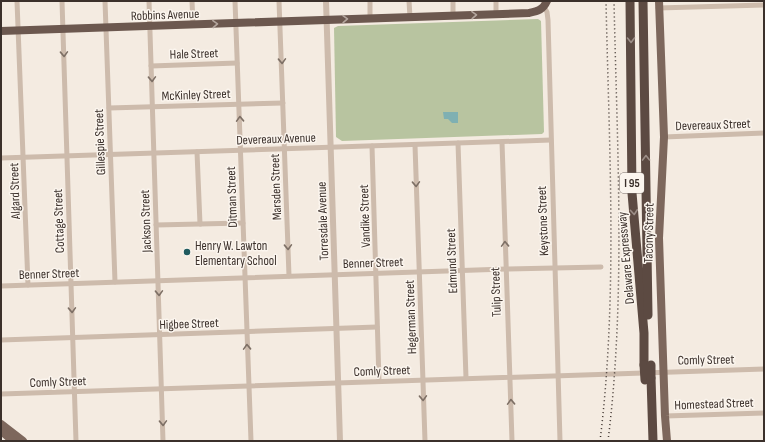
<svg xmlns="http://www.w3.org/2000/svg" width="765" height="442" font-family="'Sofia Sans Condensed',sans-serif">
  <style>
    .green { fill: #b8c4a0 }
    .water { fill: #7fb0b2 }
    .lines { fill: none; stroke-linecap: round; stroke-linejoin: round }
    .minor { stroke: #cdbbac; stroke-width: 5 }
    .tertiary { stroke: #cdbbac; stroke-width: 6 }
    .primary { stroke: #7d675c; stroke-width: 8 }
    .trunk { stroke: #6c584f; stroke-width: 8 }
    .motorway { stroke: #5c4a42; stroke-width: 9 }
    .rail { stroke: #3b302b; stroke-width: 1.5; stroke-dasharray: 1 3; stroke-linecap: butt }
    .motorway-bridge { stroke: #5c4a42; stroke-width: 9 }
    .oneway { stroke: #b4a69e }
    .oneway2 { stroke: #9c8e87 }
    .oneway3 { stroke: #7d6f65 }
    .poi-dot { fill: #1f5a5e; stroke: #fbf5ee; stroke-width: 1.5 }
    .labels { text-anchor: middle; stroke-width: 3; stroke-linejoin: round; paint-order: stroke }
    .shield { fill: #fbf5ee; stroke: #756b66; stroke-width: 1 }
    .shield-label { font-size: 12px; font-weight: bold; fill: #3b302b }
    .street-label { font-size: 13px; fill: #3b302b; stroke: #fbf5ee }
    .poi-label { font-size: 13px; fill: #3b302b; stroke: #fbf5ee; text-anchor: start }
  </style>
  <rect width="100%" height="100%" fill="#f4ebe1"/>
  <path class="green" d="M538 19 541 21 544 132 542 134 342 141 336 137 334 28 338 26Z"/>
  <path class="water" d="M443 112H458V123H452L448 119H444Z"/>
  <g class="lines">
    <g class="minor">
      <path d="M17 1 28 285"/>
      <path d="M62 1 76 441"/>
      <path d="M105 1 115 282"/>
      <path d="M149 1 163 441"/>
      <path d="M192 1 193 24"/>
      <path d="M235 1 251 441"/>
      <path d="M279 1 289 276"/>
      <path d="M370 1V18"/>
      <path d="M409 1 410 17"/>
      <path d="M453 1V16"/>
      <path d="M496 1V14"/>
      <path d="M544 7 547 12 548 20 560 441"/>
      <path d="M658 8 764 5"/>
      <path d="M151 66 237 63"/>
      <path d="M109 108 283 103"/>
      <path d="M664 137 764 133"/>
      <path d="M502 142 512 441"/>
      <path d="M458 143 466 378"/>
      <path d="M415 145 425 441"/>
      <path d="M372 146 379 381"/>
      <path d="M197 152 200 224"/>
      <path d="M1 158 551 140"/>
      <path d="M156 225 243 223"/>
      <path d="M1 286 506 269 601 267"/>
      <path d="M1 340 377 327"/>
      <path d="M1 394 764 369"/>
      <path d="M665 416 764 413"/>
    </g>
    <path class="tertiary" d="M326 1 340 441"/>
    <g class="primary">
      <path d="M659 1 664 137 659 238 665 416 667 441"/>
      <path d="M1 424 23 441"/>
      <path d="M1 431 13 441"/>
    </g>
    <path class="trunk" d="M1 31 529 13C538 11 543 10 547 1"/>
    <g class="motorway">
      <path d="M630 1 632 193 644 333V365"/>
      <path d="M643 1 648 315"/>
      <path d="M651 378 653 441"/>
    </g>
    <g class="rail">
      <path d="M600 441C618 295 609 147 606 1"/>
      <path d="M608 441C626 296 617 147 614 1"/>
    </g>
    <g class="motorway-bridge">
      <path d="M644 365 645 380"/>
      <path d="M651 365V378"/>
    </g>
  </g>
  <defs><path id="oneway-chevron" d="M-2-3.5L2.5 0L-2 3.5" fill="none" stroke-width="1.6" stroke-linecap="round" stroke-linejoin="round"/></defs>
  <g class="oneway">
    <use href="#oneway-chevron" transform="translate(474 15) rotate(-2)"/>
    <use href="#oneway-chevron" transform="translate(345 19) rotate(-2)"/>
    <use href="#oneway-chevron" transform="translate(215 24) rotate(-2)"/>
  </g>
  <g class="oneway2">
    <use href="#oneway-chevron" transform="translate(631 40) rotate(89)"/>
    <use href="#oneway-chevron" transform="translate(646 158) rotate(-91)"/>
    <use href="#oneway-chevron" transform="translate(634 212) rotate(85)"/>
  </g>
  <g class="oneway3">
    <use href="#oneway-chevron" transform="translate(64 54) rotate(88)"/>
    <use href="#oneway-chevron" transform="translate(282 61) rotate(88)"/>
    <use href="#oneway-chevron" transform="translate(152 79) rotate(88)"/>
    <use href="#oneway-chevron" transform="translate(240 119) rotate(-92)"/>
    <use href="#oneway-chevron" transform="translate(416 184) rotate(88)"/>
    <use href="#oneway-chevron" transform="translate(505 244) rotate(-92)"/>
    <use href="#oneway-chevron" transform="translate(288 247) rotate(88)"/>
    <use href="#oneway-chevron" transform="translate(159 293) rotate(88)"/>
    <use href="#oneway-chevron" transform="translate(72 310) rotate(88)"/>
    <use href="#oneway-chevron" transform="translate(247 347) rotate(-92)"/>
    <use href="#oneway-chevron" transform="translate(423 398) rotate(88)"/>
    <use href="#oneway-chevron" transform="translate(511 402) rotate(-92)"/>
    <use href="#oneway-chevron" transform="translate(163 423) rotate(88)"/>
  </g>
  <circle class="poi-dot" cx="187" cy="252" r="4"/>
  <g class="labels">
    <rect class="shield" x="620" y="173" width="24" height="20" rx="3"/>
    <g class="shield-label">
      <text x="632" y="187">I 95</text>
    </g>
    <g class="street-label">
      <text transform="translate(165 14) rotate(-2)" y="5">Robbins Avenue</text>
      <text transform="translate(194 53) rotate(-2)" y="5">Hale Street</text>
      <text transform="translate(196 94) rotate(-2)" y="5">McKinley Street</text>
      <text transform="translate(713 124) rotate(-2)" y="5">Devereaux Street</text>
      <text transform="translate(276 138) rotate(-2)" y="5">Devereaux Avenue</text>
      <text transform="translate(99 142) rotate(-92)" y="5">Gillespie Street</text>
      <text transform="translate(275 187) rotate(-92)" y="5">Marsden Street</text>
      <text transform="translate(14 191) rotate(-92)" y="5">Algard Street</text>
      <text transform="translate(231 197) rotate(-92)" y="5">Ditman Street</text>
      <text transform="translate(364 216) rotate(-92)" y="5">Vandike Street</text>
      <text transform="translate(58 221) rotate(-92)" y="5">Cottage Street</text>
      <text transform="translate(145 221) rotate(-92)" y="5">Jackson Street</text>
      <text transform="translate(322 221) rotate(-92)" y="5">Torresdale Avenue</text>
      <text transform="translate(542 221) rotate(-92)" y="5">Keystone Street</text>
      <text transform="translate(648 233) rotate(-89)" y="5">Tacony Street</text>
      <text transform="translate(625 258) rotate(-95)" y="5">Delaware Expressway</text>
      <text transform="translate(451 261) rotate(-92)" y="5">Edmund Street</text>
      <text transform="translate(373 262) rotate(-2)" y="5">Benner Street</text>
      <text transform="translate(49 273) rotate(-2)" y="5">Benner Street</text>
      <text transform="translate(495 292) rotate(-92)" y="5">Tulip Street</text>
      <text transform="translate(410 317) rotate(-92)" y="5">Hegerman Street</text>
      <text transform="translate(189 323) rotate(-2)" y="5">Higbee Street</text>
      <text transform="translate(706 359) rotate(-1)" y="5">Comly Street</text>
      <text transform="translate(382 370) rotate(-2)" y="5">Comly Street</text>
      <text transform="translate(58 381) rotate(-2)" y="5">Comly Street</text>
      <text transform="translate(714 403) rotate(-2)" y="5">Homestead Street</text>
    </g>
    <g class="poi-label">
      <text x="195" y="250">Henry W. Lawton<tspan x="195" dy="15">Elementary School</tspan></text>
    </g>
  </g>
  <rect width="765" height="442" fill="none" stroke="#3b302b" stroke-width="4"/>
</svg>
